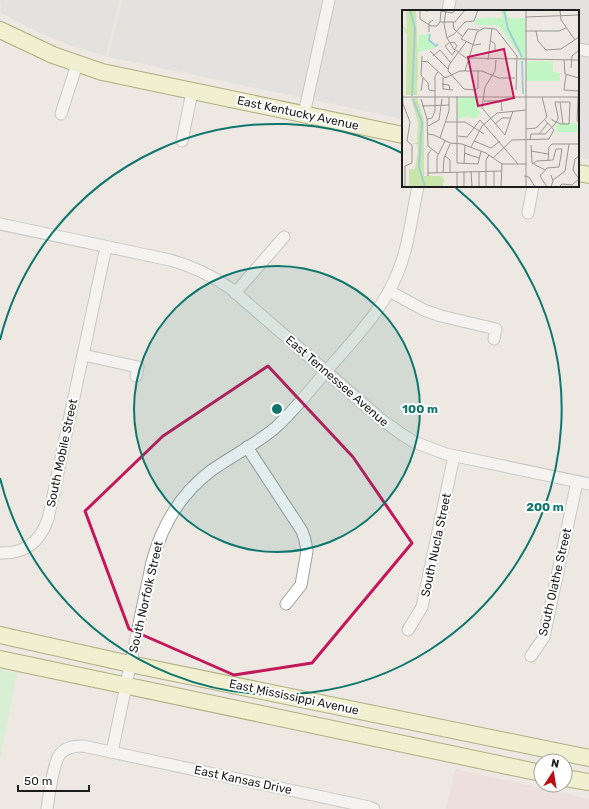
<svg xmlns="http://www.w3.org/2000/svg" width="589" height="809" font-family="Rubik,sans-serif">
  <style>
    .residential { fill: #dad9d9 }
    .commercial { fill: #edd3d2 }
    .park { fill: #c1f5c4 }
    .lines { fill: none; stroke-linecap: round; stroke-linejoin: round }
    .street-casing { stroke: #a0a0a0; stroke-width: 13 }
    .secondary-casing { stroke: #626b0b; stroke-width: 18 }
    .street { stroke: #fff; stroke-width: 11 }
    .secondary { stroke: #f3f5b8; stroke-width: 16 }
    .marked { fill: none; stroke: #c2185b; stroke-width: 3; stroke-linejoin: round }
    .ring { fill: none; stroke: #0f766e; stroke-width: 2 }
    .labels { text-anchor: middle; stroke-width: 4; stroke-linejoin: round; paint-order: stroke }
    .street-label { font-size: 12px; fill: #1c1c1c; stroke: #fff }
    .inset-river { fill: none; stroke: #a5cdd8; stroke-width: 2 }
    .inset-road { fill: none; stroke: #999793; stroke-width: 1 }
    .view { fill: #c2185b; fill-opacity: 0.15; stroke: #c2185b; stroke-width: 2 }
    .inset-edge { fill: none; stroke: #1c1c1c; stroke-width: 2 }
    .centre { fill: #0f766e; stroke: #fff; stroke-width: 2 }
    .ring-label { font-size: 12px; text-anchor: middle; font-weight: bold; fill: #0f766e; stroke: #fff; stroke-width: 4; stroke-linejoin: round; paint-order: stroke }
  </style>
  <rect width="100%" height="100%" fill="#ede9e2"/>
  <g class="residential">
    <path d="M0 0H120L106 56 72 46 42 34 1 13Z"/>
    <path d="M122 0H589V159L578 157V11H403V119L108 57Z"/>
  </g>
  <path class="commercial" d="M455 769 589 799V809H446Z"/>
  <path class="park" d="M19 663 0 759V670L14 673Z"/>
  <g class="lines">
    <defs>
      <g id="street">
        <path d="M448 11 450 0"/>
        <path d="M578 49 589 51"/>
        <path d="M61 114 77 64"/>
        <path d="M304 114 329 0"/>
        <path d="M182 141 192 92"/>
        <path d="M528 213 533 186"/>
        <path d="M0 224 170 260C192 266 211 275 230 288L382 420 400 433 414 442 446 454 589 484"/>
        <path d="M389 291 424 310 441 316 496 329 494 339"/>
        <path d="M235 293 284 237"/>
        <path d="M83 355 138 367 136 376"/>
        <path d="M247 447 302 531 305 540 307 551 301 585 286 604"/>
        <path d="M0 553C25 554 40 542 48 519L106 247"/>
        <path d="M408 630 422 607 454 456"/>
        <path d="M531 656 544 637 577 482"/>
        <path d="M112 752 152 562C162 525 181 493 212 470 232 456 256 444 275 428 293 412 308 392 324 374 351 342 383 311 398 272 409 245 412 214 418 186"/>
        <path d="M47 809C49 796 53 763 60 754 66 747 74 746 83 746L369 807 374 809"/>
      </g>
      <g id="secondary">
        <path d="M0 30 53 55 102 72 403 135"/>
        <path d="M578 173 589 175"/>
        <path d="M0 635 130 664 589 758"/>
        <path d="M0 659 541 773"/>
        <path d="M565 778 589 782"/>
      </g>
    </defs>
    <use href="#street" class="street-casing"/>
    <use href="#secondary" class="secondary-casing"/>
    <use href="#street" class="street"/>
    <use href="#secondary" class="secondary"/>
  </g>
  <path d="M0 0H589V809H0ZM268 366 353 457 412 543 312 663 234 675 129 629 85 511 163 436Z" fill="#ede9e2" fill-opacity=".55" fill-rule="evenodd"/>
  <path class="marked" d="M268 366 353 457 412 543 312 663 234 675 129 629 85 511 163 436Z"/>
  <circle cx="277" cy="409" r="143" fill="#0f766e" fill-opacity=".12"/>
  <g class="ring">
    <circle cx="277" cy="409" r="143"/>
    <path d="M0 340A285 285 0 0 1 402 153M456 188A285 285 0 1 1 0 478"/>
  </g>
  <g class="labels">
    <g class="street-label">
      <text transform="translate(298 113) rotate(12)" y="4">East Kentucky Avenue</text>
      <text transform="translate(337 381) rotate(41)" y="4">East Tennessee Avenue</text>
      <text transform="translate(62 453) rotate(-78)" y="4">South Mobile Street</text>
      <text transform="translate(436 545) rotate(-78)" y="4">South Nucla Street</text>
      <text transform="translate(555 582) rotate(-77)" y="4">South Olathe Street</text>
      <text transform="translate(146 597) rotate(-77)" y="4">South Norfolk Street</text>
      <text transform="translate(294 697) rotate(12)" y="4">East Mississippi Avenue</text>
      <text transform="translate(243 780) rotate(12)" y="4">East Kansas Drive</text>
    </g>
  </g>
  <g transform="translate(402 10)">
    <rect width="177" height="177" fill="#ede9e2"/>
    <path d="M4 0 14 1 16 51 19 52H16L15 85H4L5 24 0 16 5 19ZM9 88H15L22 110V166H40L43 171 41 172V177L7 176V159H13L16 141 15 134H10L15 132 16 113Z" fill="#c8e5ab"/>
    <path d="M98 0H105L106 8H123V50L118 49V45L96 15 94 19 95 15H74L73 9 86 8 85 5 87 8H101ZM27 24 28 31 36 37 16 42 17 25ZM125 51H151V62L158 63V71H124ZM76 87V100L79 103 72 109 66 106 55 109 56 88ZM154 113H174L177 119 175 122H155Z" fill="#c1f5c4"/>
    <path class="inset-river" d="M8 0 13 18 10 86M102 0 106 19 120 47M28 24 27 30 34 36 36 34M120 51 121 84M11 89 20 112 17 157 23 177"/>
    <path class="inset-road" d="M44 0 42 14 45 28 52 39 64 48 177 50M158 0 159 10 173 30M26 1 18 0V9L29 16H35L38 12H53L63 0M39 1 50 3 54 0M123 7 177 5M38 12 39 0M51 12 52 19 60 26M77 20 66 19 59 29 72 35 79 34M123 21H157L164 18M134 21 136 31 144 40 159 39 177 27M27 22V13L31 10M45 28 52 24 63 12 72 11 76 0M89 31 93 34V42M64 32 47 55 46 61 62 79 73 80 76 78V61M47 33 43 36 46 40 50 45 53 41M48 33 52 32 55 36 52 40M28 41 46 59M20 46 19 65 26 73 27 80 33 81M31 46 38 40 49 53M86 50 90 18M94 50 93 61 83 77 80 98 103 125 111 101M162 50 163 64 177 68M19 51 26 52 43 68 58 61H80L97 68H113M169 58 170 46 177 40M63 61 75 22 82 18 94 19 115 46 114 80M164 65 162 80 177 81M41 67V79L51 80M177 70 175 111 177 112M0 72 1 94 8 112 5 131M40 74 47 75 48 80M19 81 21 68M55 86V153L76 154 79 141M0 87H177M19 89 25 109 26 136 36 144M82 91H99L100 101M158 92 161 114M20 96 47 95M25 109 30 108 33 101V66L36 62M44 112H63L82 124M93 114 100 108H109M26 116 37 110 40 89M124 119 134 118 145 107 140 87M26 124 32 125 48 133 60 134 84 143 100 154H124M137 124 146 113M56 126 65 127 78 110 116 154M38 128 47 101V87M128 130 129 124H143L152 115 156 109V107L153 92H168L167 114H158L157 113 154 112 150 110V109M72 131 89 138 98 131M129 135 130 153 143 160M69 137 80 116 95 103 124 100M129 141 146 144M62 143 77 148M43 146 48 150V163M177 146 173 149 171 160 177 169M91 148 110 130 147 129 152 120 143 110M146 151 147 137 150 134H177M62 154 63 135M130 154 135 151 151 150 154 139H160L157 157 145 158 138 166 145 177M62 161V177M69 161 70 177M77 161V177M92 161V177M55 162V177M26 163 99 161M35 163V147L43 131M41 163 42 148 48 134M26 166V144L29 140M122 166 127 167 133 177M151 170 163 161 167 134M3 177V156L10 153V135L5 131M84 177V150L87 145M99 177 100 154M124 177V0M149 177 151 171 149 165M157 177 160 174 170 175 177 169"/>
    <path class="view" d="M102 39 112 88 76 96 66 47Z"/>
    <rect width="177" height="177" class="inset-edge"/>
  </g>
  <circle cx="277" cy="409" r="6" class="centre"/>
  <g class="ring-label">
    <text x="420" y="413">100 m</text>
    <text x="545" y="511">200 m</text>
  </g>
  <g transform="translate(553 773) rotate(12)"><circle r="19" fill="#ffffff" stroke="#a4a4a4"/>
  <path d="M0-3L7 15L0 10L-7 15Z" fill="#bc0c0f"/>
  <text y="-6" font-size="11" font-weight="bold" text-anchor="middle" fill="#1c1c1c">N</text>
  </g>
  <path d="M18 785v6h71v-6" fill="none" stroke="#1c1c1c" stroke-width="2"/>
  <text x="24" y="785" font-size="12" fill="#1c1c1c" stroke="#ffffff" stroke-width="3" paint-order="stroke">50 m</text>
</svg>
